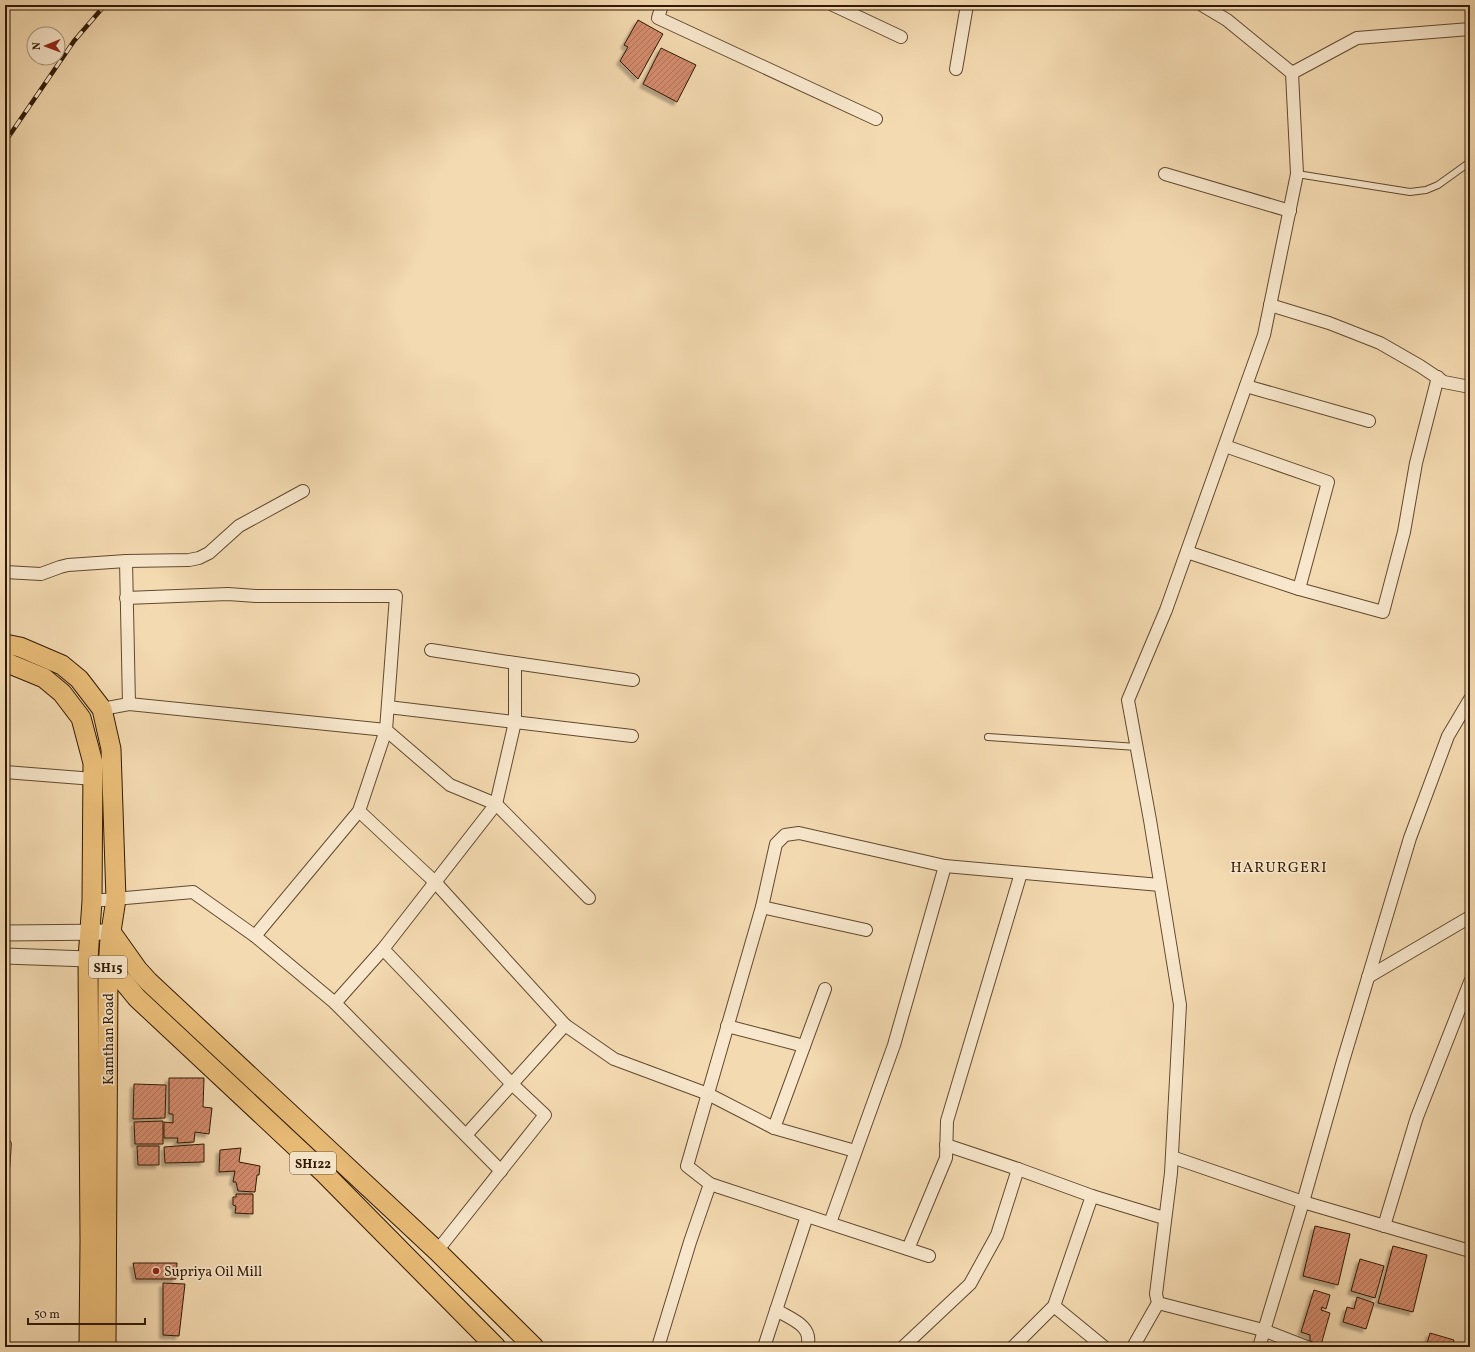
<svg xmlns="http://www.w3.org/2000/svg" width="1475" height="1352" font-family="Vollkorn,serif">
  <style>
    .building { fill: url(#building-hatch); stroke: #301903; filter: url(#shadow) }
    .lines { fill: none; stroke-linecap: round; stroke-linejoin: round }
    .service-casing { stroke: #61492e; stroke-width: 8 }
    .minor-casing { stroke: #61492e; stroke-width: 14 }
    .tertiary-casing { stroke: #61492e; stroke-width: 17 }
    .primary-casing { stroke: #301903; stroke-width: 21 }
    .service { stroke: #f8e7cc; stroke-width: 6 }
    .minor { stroke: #f8e7cc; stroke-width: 12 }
    .tertiary { stroke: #f8e7cc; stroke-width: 15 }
    .primary { stroke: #eabd78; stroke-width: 19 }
    .rail-casing { stroke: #301903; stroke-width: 4.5 }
    .rail { stroke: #f8e7cc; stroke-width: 3; stroke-dasharray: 9; stroke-linecap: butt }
    .poi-dot { fill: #8f2418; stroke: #f8e7cc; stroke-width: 1.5 }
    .labels { text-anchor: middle; stroke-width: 3.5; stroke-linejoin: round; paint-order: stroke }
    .shield { fill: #f8e7cc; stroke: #6c573f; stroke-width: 1 }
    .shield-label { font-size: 13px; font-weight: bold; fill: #301903 }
    .street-label { font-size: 14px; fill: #301903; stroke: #f8e7cc }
    .poi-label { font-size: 14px; fill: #301903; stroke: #f8e7cc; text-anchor: start }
    .neighbourhood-label { font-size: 15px; letter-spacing: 1px; fill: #301903; stroke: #f8e7cc }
  </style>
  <defs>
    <pattern id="building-hatch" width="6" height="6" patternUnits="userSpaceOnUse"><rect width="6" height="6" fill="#d48c6e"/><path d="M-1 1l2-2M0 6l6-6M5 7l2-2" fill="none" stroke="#ac7258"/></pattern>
    <filter id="shadow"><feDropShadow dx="-3.5" dy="3.5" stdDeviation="1" flood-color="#0004"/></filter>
  </defs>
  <rect width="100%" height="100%" fill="#f4dab1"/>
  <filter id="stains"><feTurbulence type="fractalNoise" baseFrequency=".005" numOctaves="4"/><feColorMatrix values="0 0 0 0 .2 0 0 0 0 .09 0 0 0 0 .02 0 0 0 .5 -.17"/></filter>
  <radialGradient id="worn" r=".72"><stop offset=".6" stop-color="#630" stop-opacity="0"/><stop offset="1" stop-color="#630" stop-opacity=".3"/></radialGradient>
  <g class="building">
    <path d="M638 20 663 34 638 79 620 61 628 47 624 45Z"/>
    <path d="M661 48 696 65 677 102 643 84Z"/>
    <path d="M169 1078H204L203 1107 212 1108 209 1134 195 1132 194 1142 177 1143 178 1138H164V1122L173 1123V1114H169Z"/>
    <path d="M134 1084 166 1085 165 1118 133 1119Z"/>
    <path d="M163 1121V1144H135L134 1122Z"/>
    <path d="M204 1144V1162L165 1163 164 1147Z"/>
    <path d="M137 1146H159V1165H138Z"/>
    <path d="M241 1148 239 1162 260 1166 259 1175H257L255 1192 238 1191 236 1182H233L235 1171 219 1172 220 1150Z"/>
    <path d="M236 1194H253V1214L235 1213 236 1206 233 1205V1197H236Z"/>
    <path d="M1315 1226 1350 1234 1338 1285 1303 1276Z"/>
    <path d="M1393 1246 1427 1255 1413 1312 1378 1303Z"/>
    <path d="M1360 1259 1384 1266 1375 1298 1351 1291Z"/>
    <path d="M133 1263H177L176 1279H136Z"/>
    <path d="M163 1283 185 1284 179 1336 163 1335Z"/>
    <path d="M1314 1290 1330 1295 1326 1309 1322 1307 1321 1310 1330 1313 1321 1345 1310 1341V1335L1301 1332Z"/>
    <path d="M1357 1297 1374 1303 1366 1329 1343 1322 1347 1307 1354 1309Z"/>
    <path d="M1430 1333 1454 1340 1452 1347H1426Z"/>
  </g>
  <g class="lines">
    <defs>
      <g id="service">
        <path d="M1297 174 1410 192 1426 190 1438 185 1470 162"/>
        <path d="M988 737 1137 747"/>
        <path d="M5 1141 8 1144 5 1182"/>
      </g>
      <g id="minor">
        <path d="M662 5 658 18 876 119"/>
        <path d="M833 5 901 37"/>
        <path d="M956 69 967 5"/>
        <path d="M1292 73 1357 38 1470 29"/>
        <path d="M1165 174 1290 211"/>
        <path d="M1270 305 1329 323 1380 343 1420 366 1444 382 1470 387"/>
        <path d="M1246 386 1369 421"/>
        <path d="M1225 446 1328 482 1299 589 1383 612 1404 532 1416 463 1438 377"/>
        <path d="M1187 552 1299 589"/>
        <path d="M126 561 129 704"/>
        <path d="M5 572 41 574 60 567 68 565 126 561 189 560 199 558 209 553 239 526 303 491"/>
        <path d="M126 598 228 594 256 596H396L386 730 359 811 255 936"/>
        <path d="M431 650 515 663"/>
        <path d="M388 707 632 736"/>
        <path d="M102 709 129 704 386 730 450 785 496 804 589 898"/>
        <path d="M5 772 94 779"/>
        <path d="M359 811 435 882 565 1025"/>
        <path d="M92 901 193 892 255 936 335 1003 501 1171"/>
        <path d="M762 907 866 930"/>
        <path d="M383 949 512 1084 545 1115 437 1251"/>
        <path d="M1368 977 1470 917"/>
        <path d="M825 989 774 1128 855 1151"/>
        <path d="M335 1003 383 949 496 804 515 722V663L633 680"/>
        <path d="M727 1026 804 1046"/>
        <path d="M466 1135 565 1025 614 1059 708 1094 774 1128"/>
        <path d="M946 1145 1018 1169 1092 1196 1164 1218"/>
        <path d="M1172 1157 1303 1202 1470 1251"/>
        <path d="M710 1184 687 1166 762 907 776 844 785 835 799 833 945 866 1160 885"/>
        <path d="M830 1223 894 1045 945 866"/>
        <path d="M1384 1226 1417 1117 1470 982"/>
        <path d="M908 1249 946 1158 947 1121 1021 873"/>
        <path d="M1158 1303 1263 1330 1307 1347"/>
        <path d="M1054 1306 1104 1347"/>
        <path d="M776 1310C791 1319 814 1326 807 1347"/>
        <path d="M658 1347 690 1242 710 1184 929 1256"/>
        <path d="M764 1347 807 1216"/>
        <path d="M903 1347 970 1284 997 1235 1018 1169"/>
        <path d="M1013 1347 1054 1306 1092 1196"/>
        <path d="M1133 1347 1158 1303 1156 1294 1171 1173 1180 1005 1150 820 1128 700 1166 610 1264 335 1297 174 1292 73 1227 20 1202 5"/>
        <path d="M1259 1347 1303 1202 1343 1061 1410 838 1448 736 1470 699"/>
      </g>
      <g id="tertiary">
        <path d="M5 933 111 932"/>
        <path d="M5 956 88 959"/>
      </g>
      <g id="primary">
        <path d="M5 644 20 647 62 665 79 679 102 709 111 749 116 899 110 938 108 968 106 1347"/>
        <path d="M5 662 44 678 62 693 81 718 93 763 92 901 88 959 90 1241 89 1347"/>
        <path d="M111 932 138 970 149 982 437 1251 534 1347"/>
        <path d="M102 965C117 972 127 986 137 998L324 1173 496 1347"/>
      </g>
    </defs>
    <use href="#service" class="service-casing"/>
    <use href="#minor" class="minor-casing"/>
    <use href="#tertiary" class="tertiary-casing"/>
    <use href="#primary" class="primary-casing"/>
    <use href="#service" class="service"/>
    <use href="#minor" class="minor"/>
    <use href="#tertiary" class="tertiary"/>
    <use href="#primary" class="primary"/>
    <defs>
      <path id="rail" d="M5 142 74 41 105 5"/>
    </defs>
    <use href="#rail" class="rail-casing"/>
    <use href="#rail" class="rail"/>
  </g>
  <circle class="poi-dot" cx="156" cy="1271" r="4"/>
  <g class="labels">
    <g class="shield">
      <rect x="89" y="956" width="38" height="22" rx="3"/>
      <rect x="290" y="1152" width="46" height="22" rx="3"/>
    </g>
    <g class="shield-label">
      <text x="108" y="972">SH15</text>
      <text x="313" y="1168">SH122</text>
    </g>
    <g class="street-label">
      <text transform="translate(108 1039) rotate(-90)" y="5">Kamthan Road</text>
    </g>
    <g class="poi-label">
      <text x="164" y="1276">Supriya Oil Mill</text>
    </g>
    <g class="neighbourhood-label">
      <text x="1279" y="872">HARURGERI</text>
    </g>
  </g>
  <rect width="1475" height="1352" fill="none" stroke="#f4dab1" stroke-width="20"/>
  <rect x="6" y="6" width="1463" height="1340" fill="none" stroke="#301903" stroke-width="2"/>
  <rect x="10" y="10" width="1455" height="1332" fill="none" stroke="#301903"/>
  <g transform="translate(46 46) rotate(269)"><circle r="19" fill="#f8e7cc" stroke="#a8957c"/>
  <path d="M0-3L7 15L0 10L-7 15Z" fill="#8f2418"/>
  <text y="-6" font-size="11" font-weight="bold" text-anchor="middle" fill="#301903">N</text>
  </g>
  <path d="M28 1318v6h117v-6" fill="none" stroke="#301903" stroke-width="2"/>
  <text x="34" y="1318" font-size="12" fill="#301903" stroke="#f8e7cc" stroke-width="3" paint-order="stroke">50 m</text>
  <rect width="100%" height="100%" filter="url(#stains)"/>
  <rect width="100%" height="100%" fill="url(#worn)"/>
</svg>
